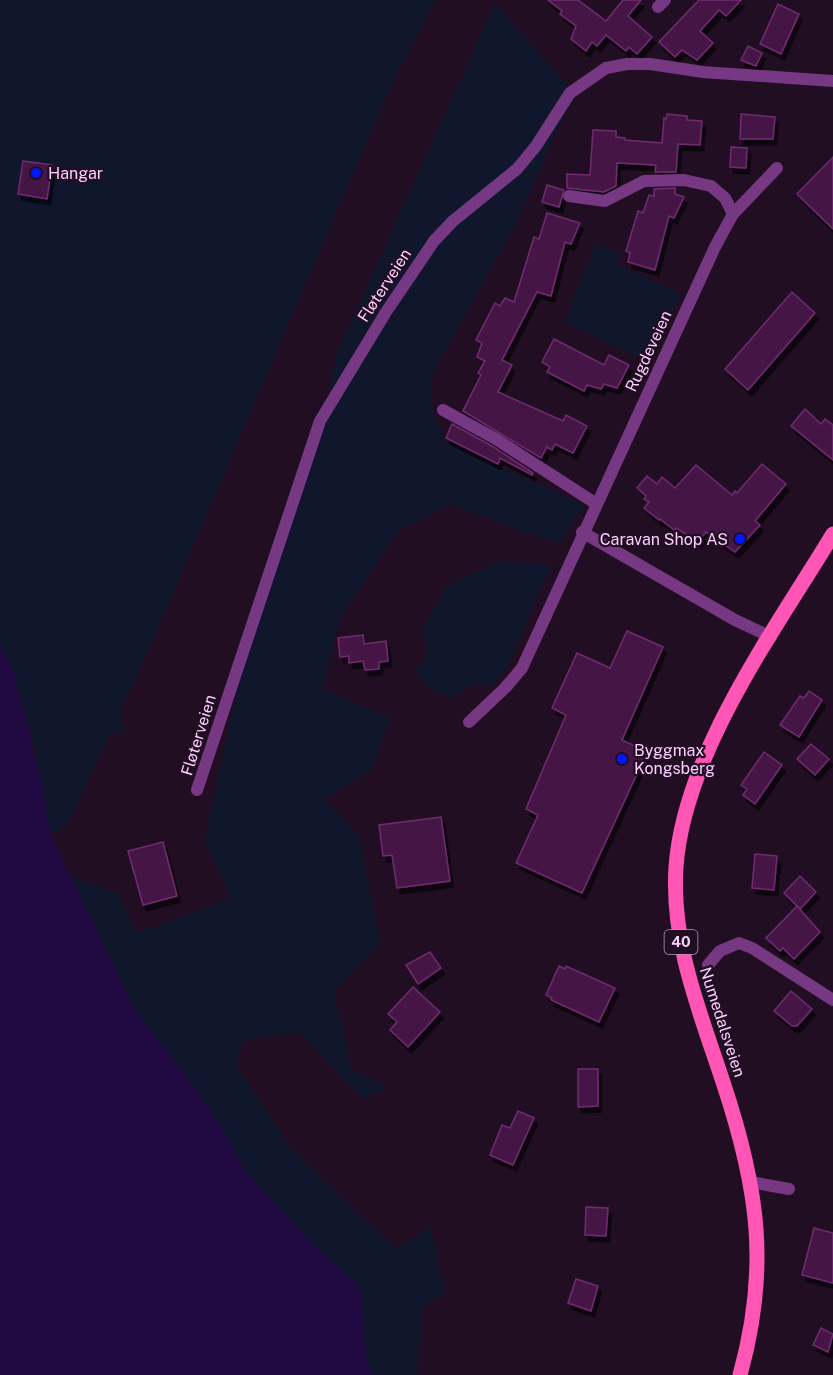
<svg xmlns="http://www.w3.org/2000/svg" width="833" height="1375" font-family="'Public Sans',sans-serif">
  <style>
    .green { fill: #10172d }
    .water { fill: #210941 }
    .building { fill: #441944; stroke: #702b70; stroke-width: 1.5; filter: url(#shadow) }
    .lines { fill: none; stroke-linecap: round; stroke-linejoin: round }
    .minor { stroke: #773883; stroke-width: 12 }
    .primary { stroke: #ff56b6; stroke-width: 15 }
    .poi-dot { fill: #0018fa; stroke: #220e23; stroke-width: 2 }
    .labels { text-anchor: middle; stroke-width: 4.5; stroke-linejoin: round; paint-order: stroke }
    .shield { fill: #220e23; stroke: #ba95bd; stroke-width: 1.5 }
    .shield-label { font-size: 15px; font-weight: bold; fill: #fbcfff }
    .poi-label { font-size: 16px; fill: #fbcfff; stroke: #220e23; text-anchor: start }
    .street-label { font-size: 16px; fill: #fbcfff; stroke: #220e23 }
  </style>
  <defs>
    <filter id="shadow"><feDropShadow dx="3.5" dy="6" stdDeviation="0" flood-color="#0009"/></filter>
  </defs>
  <rect width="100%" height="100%" fill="#220e23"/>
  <g class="green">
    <path d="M0 0H435L387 95 153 640 120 711 124 732 110 733 66 827 50 833C40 770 28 702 0 645Z"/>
    <path d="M495 3 576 95 559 126 518 220 430 378 433 411 445 440C490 465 539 481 584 506L559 543 526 533 451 504 398 531 340 618 322 689 390 718 371 770 325 799 358 834 380 944 334 991 351 1069 390 1088 362 1098 299 1032 244 1040 236 1065 292 1150 396 1249 430 1227 445 1293 423 1308 417 1375H371L366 1355 360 1287 316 1247 246 1173 224 1131 194 1086 133 1007 71 876 118 893 136 933 231 899 205 840 240 676 318 443 336 355Z"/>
    <path d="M595 244 620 252 618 265 681 294 648 362 565 322Z"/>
    <path d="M499 561 551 565 508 666 491 686 473 684 450 698 427 687 416 671 429 651 423 630 446 587Z"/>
  </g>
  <path class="water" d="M0 645 13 670 27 724 42 785 50 833 133 1007 194 1086 224 1131 246 1173 316 1247 360 1287 366 1355 371 1375H0Z"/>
  <g class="building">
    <path d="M548 0H578L606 21 623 0H641L628 16 652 37 637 54 629 47 626 51 606 35 597 46 592 42 586 51 571 39 576 26 560 14 562 11Z"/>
    <path d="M699 0H741L726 16 719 10 700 31 713 43 697 60 682 50 675 57 659 42Z"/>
    <path d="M778 4 799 14 781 54 760 44Z"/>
    <path d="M748 46 762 53 756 66 741 60Z"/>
    <path d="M667 114 687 116V120L702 121 700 145 678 144 676 172H655L656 165 617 163 616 186 604 192 567 188V174L590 175 593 130 616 131V137L625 138V140L662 143 664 118 666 119Z"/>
    <path d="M741 114 775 117 773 139H740Z"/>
    <path d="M731 147 747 148 746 168 730 167Z"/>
    <path d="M833 157V229L797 194Z"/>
    <path d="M23 161 52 165 47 199 18 194Z"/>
    <path d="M547 185 564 190 559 207 542 202Z"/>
    <path d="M675 188V194L684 197 674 218 669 216 655 270 628 262 630 253 626 251 638 211 643 213 649 195 654 196V189Z"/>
    <path d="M547 213 580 223 571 244 565 242 551 296 537 292 502 360 512 365 498 392 563 421 566 415 587 426 573 453 555 444 552 450 547 447 541 458 463 411 481 375 478 373 485 361 477 357 482 343 476 340 495 303 500 306 505 298 514 302 534 237 539 239Z"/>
    <path d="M792 292 815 313 748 390 725 369Z"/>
    <path d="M554 339 604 365 609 355 629 365 617 388 604 384 601 389 587 385 584 391 547 372 550 367 542 362Z"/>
    <path d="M805 409 821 424 825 419 833 425V460L791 426Z"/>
    <path d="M452 424 492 446 533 473 532 475 500 458 498 464 446 438Z"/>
    <path d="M762 464 786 484 755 521 760 525 735 552 706 532 698 542 676 528 674 530 660 519 659 520 644 508 649 502 644 499 646 496 637 488 647 476 657 484 662 477 675 488 696 465 732 495 735 491 737 493Z"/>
    <path d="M627 631 663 647 622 740 647 752 582 893 516 863 538 815 526 809 566 715 552 708 577 653 610 668Z"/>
    <path d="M363 635 364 644 386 641 388 661 379 662V669L365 670 363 661 349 663V656L340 657 338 638Z"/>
    <path d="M809 691 822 700 799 737 780 725 800 696 804 698Z"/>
    <path d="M811 744 829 759 815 775 797 759Z"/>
    <path d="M764 752 782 765 755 804 743 795 747 789 741 785Z"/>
    <path d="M441 817 450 881 397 888 392 855 383 856 379 825Z"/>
    <path d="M163 842 177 896 143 905 128 851Z"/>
    <path d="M755 854 777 856 774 890 752 888Z"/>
    <path d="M800 876 816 892 800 909 784 893Z"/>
    <path d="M797 906 820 932 794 959 783 948 780 951 766 938Z"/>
    <path d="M430 952 441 968 418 984 406 965Z"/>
    <path d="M559 966 565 969 566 966 615 988 599 1022 551 1000 552 998 546 995Z"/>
    <path d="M413 987 440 1012 408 1047 390 1030 397 1022 388 1014Z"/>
    <path d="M791 991 812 1009 797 1026H792L774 1011Z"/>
    <path d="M578 1069H598V1106L578 1107Z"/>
    <path d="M518 1111 534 1118 513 1165 490 1155 502 1125 510 1128Z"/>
    <path d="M586 1207 608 1208 606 1236 585 1235Z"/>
    <path d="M814 1228 833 1233V1283L802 1275Z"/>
    <path d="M576 1279 598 1286 591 1311 568 1303Z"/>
    <path d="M821 1328 833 1334 828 1352 813 1345Z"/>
  </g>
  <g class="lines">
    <g class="minor">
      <path d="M658 7 665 0"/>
      <path d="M569 196 605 201 644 181 684 180 711 186 725 198 733 214"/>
      <path d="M443 410 496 439 595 503"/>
      <path d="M582 532 735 620 771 637"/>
      <path d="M469 722 505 688 522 668 715 247 733 214 777 168"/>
      <path d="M197 790 320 421 386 312 434 241 453 221 517 169 536 146 570 93 606 68 627 64H650L703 72 833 81"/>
      <path d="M708 965 720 951 739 943 752 948 833 1000"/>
      <path d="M751 1182 789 1189"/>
    </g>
    <path class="primary" d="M740 1375C770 1267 758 1187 723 1082 700 1012 671 943 676 867 684 753 775 630 833 534"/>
  </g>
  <g class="poi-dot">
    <circle cx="36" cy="173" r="6"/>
    <circle cx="740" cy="539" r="6"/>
    <circle cx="622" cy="759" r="6"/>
  </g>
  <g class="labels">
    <rect class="shield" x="664.5" y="930" width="33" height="24" rx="4.5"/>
    <g class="shield-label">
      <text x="681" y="947">40</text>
    </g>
    <g class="poi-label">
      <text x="48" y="179">Hangar</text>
      <text x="728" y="545" text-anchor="end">Caravan Shop AS</text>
      <text x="634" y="756">Byggmax<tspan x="634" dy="18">Kongsberg</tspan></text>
    </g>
    <g class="street-label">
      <text transform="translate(384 285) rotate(-57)" y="6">Fløterveien</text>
      <text transform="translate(648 351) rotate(-65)" y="6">Rugdeveien</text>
      <text transform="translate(198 735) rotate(-73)" y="6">Fløterveien</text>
      <text transform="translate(723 1022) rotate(72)" y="6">Numedalsveien</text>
    </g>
  </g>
</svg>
